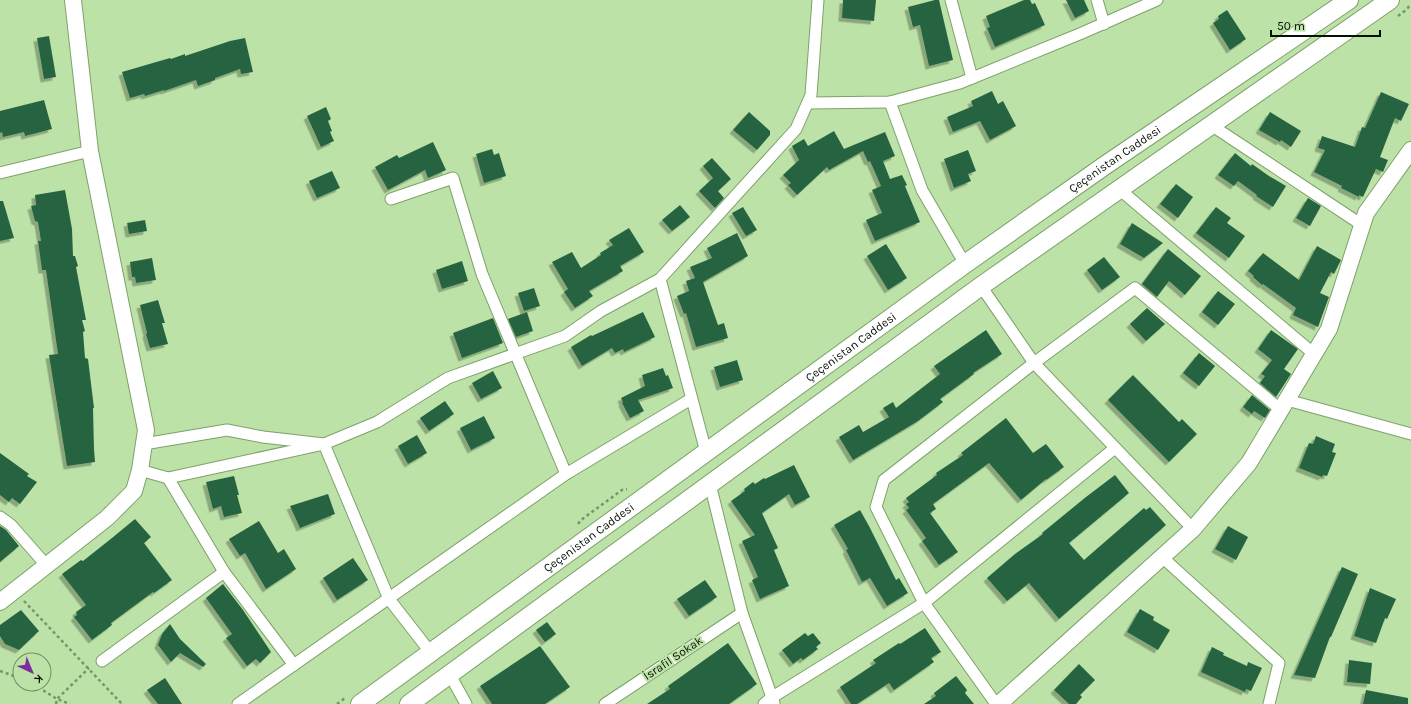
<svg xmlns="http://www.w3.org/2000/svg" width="1411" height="704" font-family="Karla,sans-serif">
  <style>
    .building { fill: #276440; filter: url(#shadow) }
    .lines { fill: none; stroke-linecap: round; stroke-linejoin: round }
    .street-casing { stroke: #7ea16a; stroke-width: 13 }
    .secondary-casing { stroke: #7ea16a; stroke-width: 18 }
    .primary-casing { stroke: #7ea16a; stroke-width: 20 }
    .path { stroke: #78956a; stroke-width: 2.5; stroke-dasharray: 3 3; stroke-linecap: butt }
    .street { stroke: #fff; stroke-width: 11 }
    .secondary { stroke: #fff; stroke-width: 16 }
    .primary { stroke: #fff; stroke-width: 18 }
    .labels { text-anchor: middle; stroke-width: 4; stroke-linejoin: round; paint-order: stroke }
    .street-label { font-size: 12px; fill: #041000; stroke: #bce2a7 }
  </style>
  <defs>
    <filter id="shadow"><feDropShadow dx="-3.5" dy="3.5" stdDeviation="0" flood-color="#0004"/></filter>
  </defs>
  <rect width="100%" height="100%" fill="#bce2a7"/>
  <g class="building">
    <path d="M843 0H876L874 21 842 18Z"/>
    <path d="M935 0H939L953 60 929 66 920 25 913 27 908 7Z"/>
    <path d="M1024 0H1030L1032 4 1035 3 1045 25 995 47 987 28 990 27 986 16Z"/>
    <path d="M1066 0H1084L1089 11 1075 18Z"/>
    <path d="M1227 10 1246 39 1230 50 1213 23 1219 19 1218 16Z"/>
    <path d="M49 36 56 77 44 79 37 38Z"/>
    <path d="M245 38 253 72 241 74 240 69 215 78V80L198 86 196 80 164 91V90L145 96 144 94 130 98 122 72 170 58 171 59 185 54V56L230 41Z"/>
    <path d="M992 91 998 104 1003 101 1016 126 990 140 980 121 953 132 947 117 973 106 971 101Z"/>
    <path d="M1381 92 1409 104 1401 121 1395 118 1380 157 1388 160 1383 172 1376 169 1363 197 1359 195V197L1341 188 1342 186 1314 172 1325 150 1318 148 1322 136 1355 147 1362 127 1365 128Z"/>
    <path d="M44 100 52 129 25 136 24 132 3 137 2 132 0 133V111Z"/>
    <path d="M326 107 331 119 328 121 332 131 330 132 334 141 321 147 307 116Z"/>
    <path d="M749 112 770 131V135L757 150 733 130Z"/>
    <path d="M1270 112 1301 131 1291 147 1281 140 1280 142 1259 130Z"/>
    <path d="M834 131 844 149 885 132 895 156 883 161 890 179 902 175 907 185 905 186 920 222 875 241 866 220 882 213 872 190 881 186 870 161 868 162 863 151 829 170 827 167 797 195 788 185 791 183 783 175 799 160 792 146 804 139 808 146Z"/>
    <path d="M433 142 446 170 428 178 425 170 388 190 375 167 397 155 399 158Z"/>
    <path d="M492 149 494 155 499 153 506 176 484 183 476 154Z"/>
    <path d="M968 150 976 171 968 174 971 181 954 188 944 159Z"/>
    <path d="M1235 153 1251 166 1252 164 1269 176 1286 186 1273 207 1256 196 1257 195 1238 181 1234 186 1218 175Z"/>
    <path d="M712 158 731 179 718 191 724 198 715 208 699 191 713 178 703 166Z"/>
    <path d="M332 171 340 188 317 198 309 181Z"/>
    <path d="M1176 184 1193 197 1178 218 1160 204Z"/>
    <path d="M65 190 72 229 73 256H75L78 266 76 267 86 320H82L85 331 83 332 85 358 88 359 94 408H93L94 449 95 462 67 466 49 355 58 354 46 270H42L38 241H41L38 222 35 221 31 206 36 205 35 195Z"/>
    <path d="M1308 198 1321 206 1310 226 1296 218Z"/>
    <path d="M0 201H3L14 238 0 241Z"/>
    <path d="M680 205 690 217 672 231 662 220Z"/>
    <path d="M743 207 757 230 746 236 732 213Z"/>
    <path d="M1216 207 1231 218 1227 223 1245 236 1229 258 1196 233Z"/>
    <path d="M145 220 147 231 129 234 127 223Z"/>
    <path d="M1132 223 1163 243 1144 258 1120 244Z"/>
    <path d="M629 228 644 252 620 266 623 271 589 291 593 296 575 308 564 292 568 289 552 262 572 252 581 268 601 255 600 253 613 245 609 240Z"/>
    <path d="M737 233 748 256 703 282 718 325 724 323 728 338 696 347 686 313 684 314 677 296 689 291 686 281 695 278 690 267 712 258 707 248Z"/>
    <path d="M886 244 907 278 888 290 867 256Z"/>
    <path d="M1317 246 1341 260 1334 274 1331 272 1320 293 1329 297 1318 327 1293 315 1296 308 1263 284 1262 285 1253 277 1254 276 1248 271 1263 253 1299 280Z"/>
    <path d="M1168 249 1201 276 1185 295 1169 281 1157 297 1142 284Z"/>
    <path d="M1104 257 1120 277 1102 290 1087 270Z"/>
    <path d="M152 258 156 280 136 283 135 277H132L130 262Z"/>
    <path d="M462 261 468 281 442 289 436 270Z"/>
    <path d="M534 288 540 306 524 311 518 293Z"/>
    <path d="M1218 291 1235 304 1218 325 1202 312Z"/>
    <path d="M158 300 165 323H162L168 344 150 348 146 334 147 333 140 305Z"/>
    <path d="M1147 308 1165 324 1146 341 1130 324Z"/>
    <path d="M527 312 533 331 516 337 508 319Z"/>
    <path d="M643 312 655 337 624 352 623 349 615 353 612 348 582 366 571 347 591 335 592 336Z"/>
    <path d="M493 318 503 343 462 358 453 333Z"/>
    <path d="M986 330 1002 354 973 373 974 374 940 399 943 402 918 421 853 460 839 437 859 425 863 432 889 417 883 408 893 402 896 408 940 374 934 366Z"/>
    <path d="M1271 330 1298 349 1284 369 1291 374 1276 397 1260 383 1265 376 1261 374 1272 360 1258 349Z"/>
    <path d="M1199 353 1215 366 1199 386 1183 373Z"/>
    <path d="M737 360 743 380 720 387 714 367Z"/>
    <path d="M663 368 666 376 668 375 673 388 638 400 644 411 630 418 622 403 623 402 621 398 645 386 642 375Z"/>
    <path d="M493 371 502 388 481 399 472 383Z"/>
    <path d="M1133 375 1179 422 1182 419 1197 434 1169 462 1108 400Z"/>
    <path d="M1252 395 1270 410 1265 418 1254 411 1252 414 1243 407Z"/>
    <path d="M445 401 454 414 429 431 420 418Z"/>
    <path d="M484 416 495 438 471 450 460 428Z"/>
    <path d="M1006 418 1033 453 1046 444 1064 467 1046 480V479L1021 500 989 463 933 504 936 509 930 513 958 552 939 565 922 541 926 538 906 510 909 508 906 504 909 502 906 498 937 475 936 473 963 455 961 453Z"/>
    <path d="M417 435 427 453 408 464 398 446Z"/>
    <path d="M1316 436 1335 444 1332 452 1336 453 1327 476 1323 475 1322 477 1299 468 1309 443 1313 444Z"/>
    <path d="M0 453 29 474 27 476 37 482 20 504 12 498 9 502 0 495Z"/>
    <path d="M794 465 810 497 795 505 789 494 762 513 778 548 774 550 789 586 760 599 752 580 758 577 742 541 755 535 731 501 745 491 744 489 753 482 755 484 764 478 765 479Z"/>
    <path d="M1115 475 1129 493 1069 543 1084 560 1144 508 1146 510 1150 507 1166 525 1059 619 1029 583 1007 601 987 578 1015 554 1043 534 1042 533 1086 497Z"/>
    <path d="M234 476 239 495H237L242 513 224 517 221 506 213 509 206 482Z"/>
    <path d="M328 494 335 514 300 528 290 506Z"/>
    <path d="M860 510 869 526 896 580 899 578 908 593 887 606 870 578 862 582 846 550 848 549 834 525Z"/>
    <path d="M135 519 151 537 144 543 172 580 154 593 153 592 111 623 112 625 92 640 74 617 77 615 76 612 86 605 62 574 81 560 83 561 112 538Z"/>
    <path d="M259 521 278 553 284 549 296 569 266 589 245 553 240 556 229 539Z"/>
    <path d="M0 526 6 530 19 546 0 562Z"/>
    <path d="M1228 526 1248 537 1236 560 1215 549Z"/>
    <path d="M353 558 368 580 337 600 323 578Z"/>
    <path d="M1342 567 1358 574 1331 637H1330L1315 678 1294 675Z"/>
    <path d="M705 580 717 597 689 616 677 599Z"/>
    <path d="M223 584 243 610 271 652 260 663 256 659 247 666 226 638 232 634 206 598Z"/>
    <path d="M1370 588 1396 599 1387 619 1385 618 1376 643 1354 636Z"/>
    <path d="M1140 609 1154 617 1153 620 1170 630 1158 650 1127 632Z"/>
    <path d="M21 610 39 631 19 650 5 644 0 636V625Z"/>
    <path d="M547 622 556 634 545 642 536 630Z"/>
    <path d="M170 624 180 639 206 664 203 667 180 653 171 662 158 645 162 634Z"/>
    <path d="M925 628 941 652 931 658 934 662 894 690 889 683 857 704H851L840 687 876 663 873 660 899 643 900 644Z"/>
    <path d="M805 633 808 636 813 633 821 643 816 647 818 649 803 660 801 658 793 664 782 650Z"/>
    <path d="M728 643 757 684 729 704H647L670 689 668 686Z"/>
    <path d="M540 646 570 687 545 704H492L480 686Z"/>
    <path d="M1212 647 1224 653 1223 655 1247 666 1248 662 1262 668 1251 691 1246 689 1245 692 1201 672Z"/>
    <path d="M1349 660 1372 663 1370 684 1347 682Z"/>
    <path d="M1079 664 1095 680 1080 695 1082 697 1076 704H1069L1054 690Z"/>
    <path d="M956 676 967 690 965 693 974 704H924L936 696 934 693Z"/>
    <path d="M165 678 182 704H158L147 690Z"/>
    <path d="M1366 690 1408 698V704H1363Z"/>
  </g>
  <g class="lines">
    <defs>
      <g id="street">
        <path d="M951 0 972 78"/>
        <path d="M1097 0 1104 24"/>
        <path d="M890 102 922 190 965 264"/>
        <path d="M808 103 890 102 960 83 1082 33 1157 0"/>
        <path d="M1211 125 1362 225"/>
        <path d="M0 173 90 151"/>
        <path d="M1119 189 1314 354"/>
        <path d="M391 199 453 178 482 274 566 474"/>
        <path d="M660 279 706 452"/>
        <path d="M981 286 1034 363 1193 529"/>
        <path d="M1287 400 1411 434"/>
        <path d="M140 470 168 478 324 444 263 437 227 430 144 444"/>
        <path d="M168 478 224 572 294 665"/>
        <path d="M710 484 742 613 774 703"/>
        <path d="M0 517 11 525 47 566"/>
        <path d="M1162 557 1279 663 1269 704"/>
        <path d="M431 653 389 599 324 444 377 422 448 378 565 336 601 311 660 279 796 129 811 95 818 0"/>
        <path d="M102 661 224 572"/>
        <path d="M450 675 466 704"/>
        <path d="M238 704 566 474 691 399"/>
        <path d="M605 704 742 613"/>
        <path d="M764 704 771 698 924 603 1115 448"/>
        <path d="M996 704 924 603 876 507 884 480 1034 363 1135 288 1281 410"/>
      </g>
      <g id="secondary">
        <path d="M0 602 107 518 134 491 140 470 146 430 90 151 73 0"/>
        <path d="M999 704 1193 529 1249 463 1329 329 1366 213 1411 150"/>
      </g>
      <g id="primary">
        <path id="s1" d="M360 704 965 264 1107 164 1349 0"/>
        <path d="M409 704 981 286 1390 0"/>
      </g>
    </defs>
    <use href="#street" class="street-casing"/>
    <use href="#secondary" class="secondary-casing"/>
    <use href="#primary" class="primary-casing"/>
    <g class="path">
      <path d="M1398 16 1406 10 1411 4"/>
      <path d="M578 524 581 520 622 490 627 489"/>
      <path d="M24 601 122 704"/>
      <path d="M0 671 20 678"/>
      <path d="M33 684 57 699 70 704"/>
      <path d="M56 704 57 699 89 668"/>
      <path d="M337 704 345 698"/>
    </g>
    <use href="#street" class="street"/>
    <use href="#secondary" class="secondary"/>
    <use href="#primary" class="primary"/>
  </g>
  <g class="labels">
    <g class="street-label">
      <text dy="4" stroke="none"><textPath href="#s1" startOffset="931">Çeçenistan Caddesi</textPath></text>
      <text dy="4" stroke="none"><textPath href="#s1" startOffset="607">Çeçenistan Caddesi</textPath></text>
      <text dy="4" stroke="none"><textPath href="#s1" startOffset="283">Çeçenistan Caddesi</textPath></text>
      <text transform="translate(673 658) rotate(-34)" y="4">İsrafil Sokak</text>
    </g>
  </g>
  <g transform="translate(32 672) rotate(136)"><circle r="19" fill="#bce2a7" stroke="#728e64"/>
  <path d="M0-3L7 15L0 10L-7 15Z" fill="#7d2d9d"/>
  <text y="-6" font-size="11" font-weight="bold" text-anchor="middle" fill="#041000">K</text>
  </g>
  <path d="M1271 30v6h109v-6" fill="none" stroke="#041000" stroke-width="2"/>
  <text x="1277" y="30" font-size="12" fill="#041000" stroke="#bce2a7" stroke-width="3" paint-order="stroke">50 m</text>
</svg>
